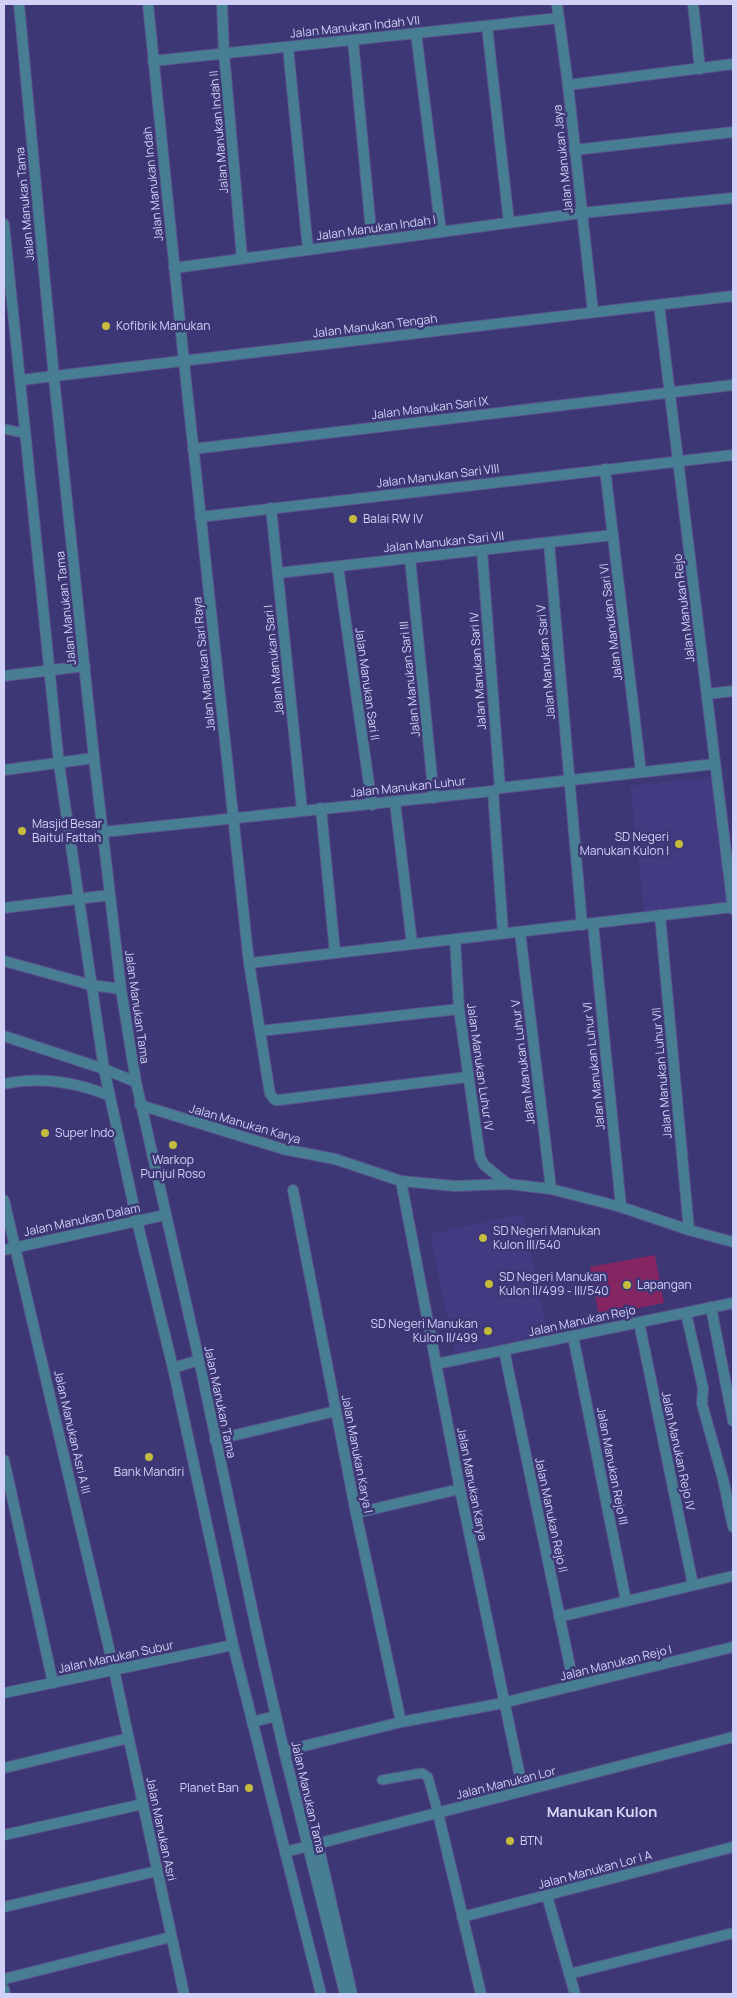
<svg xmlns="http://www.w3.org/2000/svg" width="737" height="1998" font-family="Manrope,sans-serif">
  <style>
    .built { fill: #433b81 }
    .green { fill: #852663 }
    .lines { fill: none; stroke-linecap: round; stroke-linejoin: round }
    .service-casing { stroke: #58538c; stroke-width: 11 }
    .minor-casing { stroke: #58538c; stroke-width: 12 }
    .tertiary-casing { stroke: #58538c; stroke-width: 12 }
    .service { stroke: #487e93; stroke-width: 9 }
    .minor { stroke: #487e93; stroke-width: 10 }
    .tertiary { stroke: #487e93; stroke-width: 10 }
    .poi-dot { fill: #c5bc3d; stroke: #3d3775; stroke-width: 2 }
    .labels { text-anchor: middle; stroke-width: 5; stroke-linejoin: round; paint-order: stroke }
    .street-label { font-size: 12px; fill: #d1d1f7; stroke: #3d3775 }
    .poi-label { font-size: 12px; fill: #d1d1f7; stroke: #3d3775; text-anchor: start }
    .quarter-label { font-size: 15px; font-weight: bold; fill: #d7d7f5; stroke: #3d3775 }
  </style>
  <rect width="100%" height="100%" fill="#3d3775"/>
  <g class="built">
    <path d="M713 777 728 903 644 912 630 786Z"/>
    <path d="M523 1214 548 1334 455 1354 430 1234Z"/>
  </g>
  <path class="green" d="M655 1255 664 1303 599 1316 590 1267Z"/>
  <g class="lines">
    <defs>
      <g id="service">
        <path d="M4 429 24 433"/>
        <path d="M382 1780 422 1773 428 1777 438 1813"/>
      </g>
      <g id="minor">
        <path d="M148 4 184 362 249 963 270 1094 275 1100H279L467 1077"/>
        <path d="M222 4 224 53 242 258"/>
        <path d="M557 4 568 85 593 312"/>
        <path d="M693 4 700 69"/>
        <path d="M487 26 509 223"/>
        <path d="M416 33 441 232"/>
        <path d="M353 40 372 241"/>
        <path d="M288 47 308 250"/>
        <path d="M153 61 559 18"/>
        <path d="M568 85 733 64"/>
        <path d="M574 150 733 132"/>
        <path d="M174 268 581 213 733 198"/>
        <path d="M659 305 733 909"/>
        <path d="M21 380 733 296"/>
        <path d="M193 449 733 385"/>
        <path d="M605 469 641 772"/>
        <path d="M271 508 302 810"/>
        <path d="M200 517 733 455"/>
        <path d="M549 543 582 925"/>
        <path d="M482 551 500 788"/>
        <path d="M410 558 434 798"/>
        <path d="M338 567 372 805"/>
        <path d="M278 573 613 535"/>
        <path d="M4 676 85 666"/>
        <path d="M707 694 733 691"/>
        <path d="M4 770 94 758"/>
        <path d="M493 791 503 933"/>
        <path d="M395 802 412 944"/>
        <path d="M321 808 335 953"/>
        <path d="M103 832 493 791 500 788 715 764"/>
        <path d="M4 908 110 895"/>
        <path d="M660 915 689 1230"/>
        <path d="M593 924 621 1207"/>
        <path d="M520 932 551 1189"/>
        <path d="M455 939 459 1009 480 1157 484 1165 508 1184"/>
        <path d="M4 961 91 985 121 989"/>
        <path d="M249 963 733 907"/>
        <path d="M260 1031 459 1009"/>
        <path d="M4 1036 104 1069 136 1082"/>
        <path d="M4 1084C38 1076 77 1082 110 1096"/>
        <path d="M140 1105 283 1149 335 1159 401 1181 455 1186 508 1184 551 1189 621 1207 689 1230 733 1242"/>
        <path d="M401 1181 460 1489 523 1791"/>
        <path d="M293 1190 356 1513 401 1722"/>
        <path d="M4 1200 114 1670 184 1994"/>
        <path d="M711 1307 733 1421"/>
        <path d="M686 1313 703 1388 702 1404 723 1479 733 1527"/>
        <path d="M639 1322 693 1585"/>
        <path d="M573 1336 626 1601"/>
        <path d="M504 1350 574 1686"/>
        <path d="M436 1364 733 1303"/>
        <path d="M215 1440 336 1411"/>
        <path d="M4 1460 53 1683"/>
        <path d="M356 1513 460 1489"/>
        <path d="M559 1617 733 1576"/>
        <path d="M4 1693 233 1645"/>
        <path d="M284 1751 401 1722 498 1704 733 1647"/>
        <path d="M4 1768 129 1738"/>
        <path d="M438 1813 481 1994"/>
        <path d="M4 1835 143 1804"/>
        <path d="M318 1844 352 1994"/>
        <path d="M285 1852 733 1737"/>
        <path d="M547 1896 575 1994"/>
        <path d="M4 1907 157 1871"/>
        <path d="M462 1917 733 1847"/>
        <path d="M569 1974 733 1933"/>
        <path d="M4 1979 171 1937"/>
        <path d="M4 1989 5 1994"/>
      </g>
      <g id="tertiary">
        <path d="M19 4 54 378 94 758 121 989 136 1082 199 1360 258 1637 284 1751 345 1994"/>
        <path d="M4 224 59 764 104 1069 137 1221 173 1368 233 1645 321 1994"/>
        <path d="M4 1250 165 1215"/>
        <path d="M173 1368 199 1360"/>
        <path d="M252 1722 276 1716"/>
      </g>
    </defs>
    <use href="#service" class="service-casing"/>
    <use href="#minor" class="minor-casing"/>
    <use href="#tertiary" class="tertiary-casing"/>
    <use href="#service" class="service"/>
    <use href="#minor" class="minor"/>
    <use href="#tertiary" class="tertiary"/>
  </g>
  <g class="poi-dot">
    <circle cx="106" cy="326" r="5"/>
    <circle cx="353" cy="519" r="5"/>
    <circle cx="22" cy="831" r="5"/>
    <circle cx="679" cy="844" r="5"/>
    <circle cx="45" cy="1133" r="5"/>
    <circle cx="173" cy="1145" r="5"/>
    <circle cx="483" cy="1238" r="5"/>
    <circle cx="489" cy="1284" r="5"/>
    <circle cx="627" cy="1285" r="5"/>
    <circle cx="488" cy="1331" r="5"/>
    <circle cx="149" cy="1457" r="5"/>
    <circle cx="249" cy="1788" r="5"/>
    <circle cx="510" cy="1841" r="5"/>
  </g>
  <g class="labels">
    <g class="street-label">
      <text transform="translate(355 27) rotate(-6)" y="4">Jalan Manukan Indah VII</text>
      <text transform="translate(219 132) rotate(-95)" y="4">Jalan Manukan Indah II</text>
      <text transform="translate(563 159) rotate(-96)" y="4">Jalan Manukan Jaya</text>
      <text transform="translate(153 184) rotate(-96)" y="4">Jalan Manukan Indah</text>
      <text transform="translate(25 204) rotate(-95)" y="4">Jalan Manukan Tama</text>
      <text transform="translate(376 228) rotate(-8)" y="4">Jalan Manukan Indah I</text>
      <text transform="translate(375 326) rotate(-7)" y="4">Jalan Manukan Tengah</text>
      <text transform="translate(430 408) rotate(-7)" y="4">Jalan Manukan Sari IX</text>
      <text transform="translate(438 476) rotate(-7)" y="4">Jalan Manukan Sari VIII</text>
      <text transform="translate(444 542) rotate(-6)" y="4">Jalan Manukan Sari VII</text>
      <text transform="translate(66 608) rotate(-96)" y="4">Jalan Manukan Tama</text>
      <text transform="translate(684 608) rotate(-97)" y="4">Jalan Manukan Rejo</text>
      <text transform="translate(611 622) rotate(-97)" y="4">Jalan Manukan Sari VI</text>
      <text transform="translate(274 660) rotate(-96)" y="4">Jalan Manukan Sari I</text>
      <text transform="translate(546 662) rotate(-95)" y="4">Jalan Manukan Sari V</text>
      <text transform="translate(204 664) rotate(-96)" y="4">Jalan Manukan Sari Raya</text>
      <text transform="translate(478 671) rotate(-94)" y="4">Jalan Manukan Sari IV</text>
      <text transform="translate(410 679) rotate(-96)" y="4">Jalan Manukan Sari III</text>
      <text transform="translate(367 684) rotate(82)" y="4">Jalan Manukan Sari II</text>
      <text transform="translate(408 787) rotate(-6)" y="4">Jalan Manukan Luhur</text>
      <text transform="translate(137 1007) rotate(82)" y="4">Jalan Manukan Tama</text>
      <text transform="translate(523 1062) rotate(-97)" y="4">Jalan Manukan Luhur V</text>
      <text transform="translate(594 1066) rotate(-96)" y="4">Jalan Manukan Luhur VI</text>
      <text transform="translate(480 1067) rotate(82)" y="4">Jalan Manukan Luhur IV</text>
      <text transform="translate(662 1073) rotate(-95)" y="4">Jalan Manukan Luhur VII</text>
      <text transform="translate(245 1124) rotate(16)" y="4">Jalan Manukan Karya</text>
      <text transform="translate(82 1220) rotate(-12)" y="4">Jalan Manukan Dalam</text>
      <text transform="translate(582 1321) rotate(-12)" y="4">Jalan Manukan Rejo</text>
      <text transform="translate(220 1402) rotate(78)" y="4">Jalan Manukan Tama</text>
      <text transform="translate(72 1432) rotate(77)" y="4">Jalan Manukan Asri A III</text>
      <text transform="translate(678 1451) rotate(78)" y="4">Jalan Manukan Rejo IV</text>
      <text transform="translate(357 1454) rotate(79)" y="4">Jalan Manukan Karya I</text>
      <text transform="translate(612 1466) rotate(79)" y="4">Jalan Manukan Rejo III</text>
      <text transform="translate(472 1484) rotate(79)" y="4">Jalan Manukan Karya</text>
      <text transform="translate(551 1515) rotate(78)" y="4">Jalan Manukan Rejo II</text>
      <text transform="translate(116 1657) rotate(-12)" y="4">Jalan Manukan Subur</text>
      <text transform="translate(616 1663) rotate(-14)" y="4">Jalan Manukan Rejo I</text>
      <text transform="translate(506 1783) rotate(-14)" y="4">Jalan Manukan Lor</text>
      <text transform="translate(308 1797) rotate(77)" y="4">Jalan Manukan Tama</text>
      <text transform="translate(161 1829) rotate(78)" y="4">Jalan Manukan Asri</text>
      <text transform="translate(595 1870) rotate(-15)" y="4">Jalan Manukan Lor I A</text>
    </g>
    <g class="poi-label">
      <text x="116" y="330">Kofibrik Manukan</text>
      <text x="363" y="523">Balai RW IV</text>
      <text x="32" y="828">Masjid Besar<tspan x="32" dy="14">Baitul Fattah</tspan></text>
      <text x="669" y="841" text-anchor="end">SD Negeri<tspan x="669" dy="14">Manukan Kulon I</tspan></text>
      <text x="55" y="1137">Super Indo</text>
      <text x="173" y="1164" text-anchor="middle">Warkop<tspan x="173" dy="14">Punjul Roso</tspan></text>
      <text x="493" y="1235">SD Negeri Manukan<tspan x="493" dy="14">Kulon III/540</tspan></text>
      <text x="499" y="1281">SD Negeri Manukan<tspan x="499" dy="14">Kulon II/499 - III/540</tspan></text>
      <text x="637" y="1289">Lapangan</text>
      <text x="478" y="1328" text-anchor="end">SD Negeri Manukan<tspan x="478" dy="14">Kulon II/499</tspan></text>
      <text x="149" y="1476" text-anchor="middle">Bank Mandiri</text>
      <text x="239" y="1792" text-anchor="end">Planet Ban</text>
      <text x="520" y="1845">BTN</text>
    </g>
    <g class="quarter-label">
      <text x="602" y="1817">Manukan Kulon</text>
    </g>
  </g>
  <rect width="737" height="1998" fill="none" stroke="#d1d1f7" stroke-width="10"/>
</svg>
